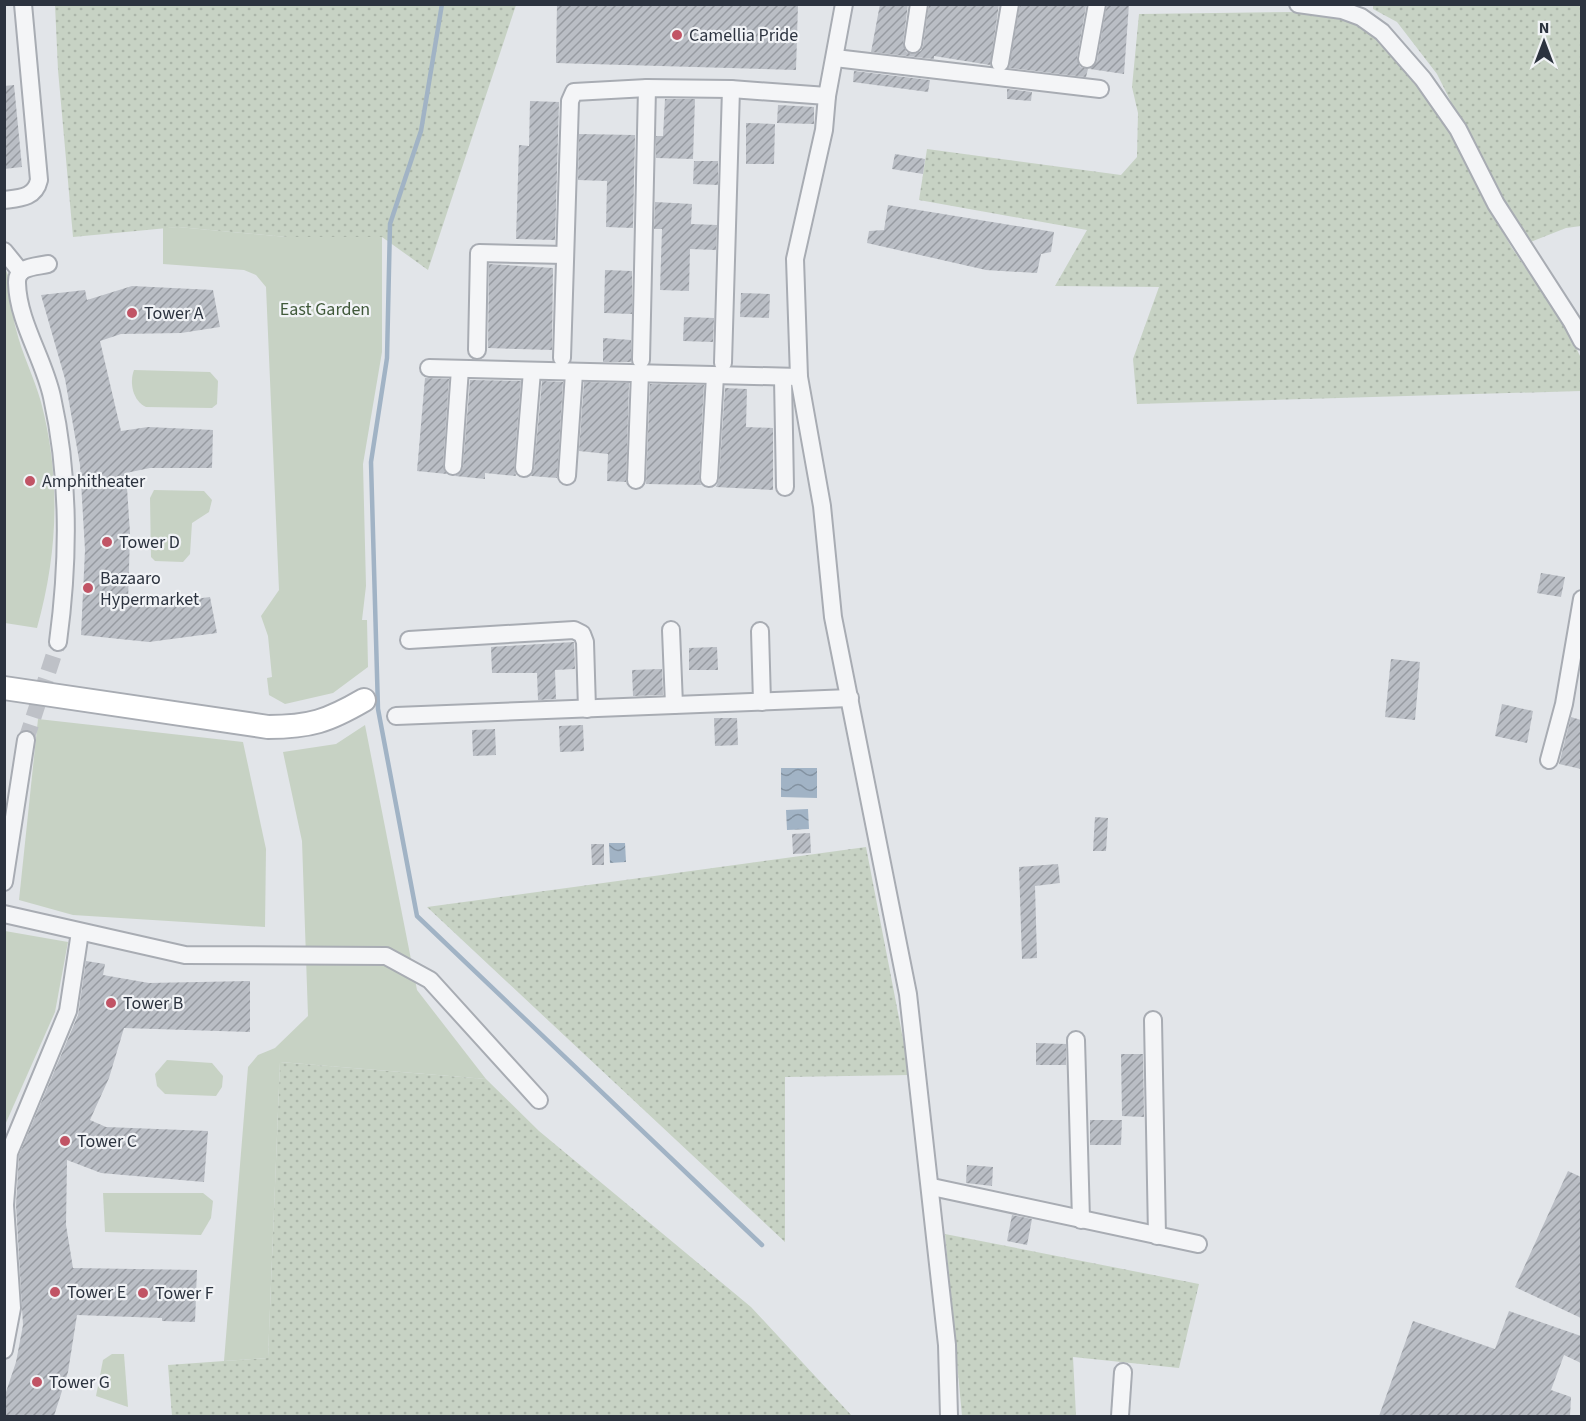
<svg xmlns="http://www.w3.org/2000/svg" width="1586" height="1421" font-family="'Source Sans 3',sans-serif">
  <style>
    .grass { fill: url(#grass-dots) }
    .green { fill: #c7d2c4 }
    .water { fill: url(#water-waves) }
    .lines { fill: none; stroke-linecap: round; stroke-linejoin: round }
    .stream { stroke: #a1b3c5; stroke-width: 4.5 }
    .building { fill: url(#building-hatch) }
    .street-tunnel { stroke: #bec1c7; stroke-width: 16; stroke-dasharray: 16 8; stroke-linecap: butt }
    .street-casing { stroke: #a8acb3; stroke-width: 20 }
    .secondary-casing { stroke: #a8acb3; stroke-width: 26 }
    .street { stroke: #f4f5f7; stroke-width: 16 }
    .secondary { stroke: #fff; stroke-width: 22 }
    .poi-dot { fill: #c15465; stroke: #f1f3f6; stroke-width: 2 }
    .labels { text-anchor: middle; stroke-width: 4.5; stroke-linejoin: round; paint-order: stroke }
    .poi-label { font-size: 18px; fill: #2c333f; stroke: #f1f3f6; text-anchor: start }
    .park-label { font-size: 18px; fill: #40593a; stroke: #f1f3f6 }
  </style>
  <defs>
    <pattern id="grass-dots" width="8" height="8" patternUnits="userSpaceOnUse" patternTransform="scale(1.5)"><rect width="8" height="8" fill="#c7d2c4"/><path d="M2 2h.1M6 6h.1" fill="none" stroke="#abb5a9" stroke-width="1.8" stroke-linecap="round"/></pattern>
    <pattern id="water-waves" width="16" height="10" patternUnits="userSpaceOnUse" patternTransform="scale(1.5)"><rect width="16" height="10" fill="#a1b3c5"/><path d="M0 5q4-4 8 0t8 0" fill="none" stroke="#8392a1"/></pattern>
    <pattern id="building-hatch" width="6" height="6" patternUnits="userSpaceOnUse" patternTransform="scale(1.5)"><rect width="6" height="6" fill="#babec5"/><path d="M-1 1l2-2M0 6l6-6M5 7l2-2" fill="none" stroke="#979ba1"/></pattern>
  </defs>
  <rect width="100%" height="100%" fill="#e2e5e9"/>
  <g class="grass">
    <path d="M1373 4 1581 5V226L1566 228 1528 243 1510 220 1437 74 1397 22 1373 9Z"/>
    <path d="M55 5H516L428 270 382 237H287L178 227 73 237 58 70Z"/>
    <path d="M1297 12 1326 15 1354 24 1395 52 1456 135 1485 202 1512 248 1566 327 1581 358V391L1137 404 1133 359 1159 287 1055 286 1087 230 919 200 927 149 1121 175 1137 157 1138 113 1132 87 1139 14Z"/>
    <path d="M866 847 910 1075 785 1077V1242L427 907Z"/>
    <path d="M280 1062 486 1079 539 1131 751 1307 852 1416H172L168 1365 268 1358Z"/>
    <path d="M945 1234 1199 1284 1179 1368 1073 1357 1076 1416H962Z"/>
  </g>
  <g class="green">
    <path d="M178 227 287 237H382V352L363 464 366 586 362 620H367L368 667 333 693 285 704 269 695 267 678 272 677 268 636 261 616 279 590 266 287 256 275 244 270 163 264V228Z"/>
    <path d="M4 267C16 286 10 308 16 329 22 354 34 377 41 402 61 478 58 553 37 628L5 623Z"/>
    <path d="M134 370 210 372 218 381 217 404 212 408 146 407C133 401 129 383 134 370Z"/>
    <path d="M154 490 204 491 212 500 209 512 192 523 190 554 183 562 155 561 151 557 150 498Z"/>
    <path d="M38 719 243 742 266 849 265 927 73 915 19 900Z"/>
    <path d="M365 725 417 990 486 1079 280 1062 268 1358 224 1361 248 1067 258 1055 275 1048 308 1016 302 841 283 752 336 744Z"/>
    <path d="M5 931 68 942 55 1012 5 1125Z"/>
    <path d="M167 1060 212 1063 223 1076 222 1087 216 1096 165 1094 157 1086 155 1074Z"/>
    <path d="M103 1193H203L213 1201 211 1218 201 1235 105 1232Z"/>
    <path d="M112 1354H124L128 1407 96 1396 103 1360Z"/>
  </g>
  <g class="water">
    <path d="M781 768H817V798L781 797Z"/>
    <path d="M808 809 809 829 787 830 786 810Z"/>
    <path d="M609 843H625L626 862 610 863Z"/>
  </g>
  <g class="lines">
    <path class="stream" d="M442 4 421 131 390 224 387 358 371 462 378 709 417 916 762 1245"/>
  </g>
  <g class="building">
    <path d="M557 4H798L796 70 556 63Z"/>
    <path d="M880 4H908L903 43 906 52 912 54 921 51 923 46 929 4H999L990 65 934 56V59L871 52Z"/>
    <path d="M1020 4 1086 6 1077 58 1080 67 1088 69 1086 77 1009 68Z"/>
    <path d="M1107 4H1129L1124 74 1090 69 1097 61Z"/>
    <path d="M854 71 930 80 928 92 853 82Z"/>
    <path d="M14 85 22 167 4 169V86Z"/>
    <path d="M1007 89 1032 92 1031 101 1007 99Z"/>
    <path d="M665 99H695L693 159 656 158V136H663Z"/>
    <path d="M530 101 559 102 555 240 516 239 519 145 529 146Z"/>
    <path d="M778 105 814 107V124L777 123Z"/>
    <path d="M746 123 775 124 774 164H746Z"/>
    <path d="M579 134 635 135 633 228 606 227 607 181 578 180Z"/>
    <path d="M895 154 925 159 923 174 892 169Z"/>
    <path d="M694 161H718V185L693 184Z"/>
    <path d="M655 202 692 204 691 224 717 225 716 250 690 249 689 291 660 290 662 229H654Z"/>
    <path d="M888 205 1054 232 1051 252 1041 254 1037 273 986 270 867 243 869 231 884 230Z"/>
    <path d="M489 264 553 268 552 350 488 348Z"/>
    <path d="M605 270 632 271V314L604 313Z"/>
    <path d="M132 286 213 290 220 327 181 333 121 334 100 341 121 431 148 427 213 430 212 468H150L126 473 130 533 128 602 149 605 210 597 217 633 149 642 81 635 85 550 80 465 65 379 41 295 85 290 87 300Z"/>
    <path d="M741 293 770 294 769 318 740 317Z"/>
    <path d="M684 317 714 318 713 342 683 341Z"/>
    <path d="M603 338 631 340V362H603Z"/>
    <path d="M425 378 449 379 443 465 447 474 417 471Z"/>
    <path d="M470 380 521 381 514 467 516 476 485 473V479L455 476 461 472 463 467Z"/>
    <path d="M542 381 563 382 557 478 531 476 534 469Z"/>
    <path d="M584 382 629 383 626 482 607 481 608 454 579 451Z"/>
    <path d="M650 384 704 385 699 477 701 485 646 484Z"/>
    <path d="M725 388 747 389 746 427 773 428V490L716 487 719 479Z"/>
    <path d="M1541 573 1565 577 1561 597 1537 593Z"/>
    <path d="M574 642 575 669 555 670 556 699 538 700 537 673H492L491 647Z"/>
    <path d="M717 647 718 670H689V648Z"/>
    <path d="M1391 659 1420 662 1415 720 1385 717Z"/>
    <path d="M662 669 663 695 633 696 632 670Z"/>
    <path d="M1502 704 1533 711 1527 743 1495 736Z"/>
    <path d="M1571 717 1581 720V769L1559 764Z"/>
    <path d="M714 718H737L738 745 715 746Z"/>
    <path d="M583 725 584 751 560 752 559 726Z"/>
    <path d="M495 729 496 755 473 756 472 730Z"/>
    <path d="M1095 817 1108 818 1106 851H1093Z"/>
    <path d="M810 833 811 853 793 854 792 834Z"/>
    <path d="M591 844H604V865H592Z"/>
    <path d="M1058 864 1060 883 1035 886 1037 958 1022 959 1019 867Z"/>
    <path d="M86 961 105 964 103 975 149 983 250 981V1032L124 1028 109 1078 90 1120 106 1127 208 1131 204 1182 101 1173 67 1160 66 1225 73 1268 197 1270 195 1322 162 1321V1318L77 1315 68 1372 54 1416H4V1398L16 1362 23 1325 16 1205 19 1155 78 1015Z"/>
    <path d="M1036 1043 1066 1044V1065H1036Z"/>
    <path d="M1121 1054H1143L1144 1117 1122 1116Z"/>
    <path d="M1090 1120H1122L1121 1145H1090Z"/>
    <path d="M967 1165 993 1167 992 1186 966 1183Z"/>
    <path d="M1568 1171 1581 1177V1318L1515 1287Z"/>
    <path d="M1012 1215 1032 1219 1027 1245 1007 1241Z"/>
    <path d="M1509 1311 1581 1336V1363L1564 1355 1551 1390 1571 1397 1570 1416H1379L1413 1321 1495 1349Z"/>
  </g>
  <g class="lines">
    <path class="street-tunnel" d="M26 740 58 642"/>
    <defs>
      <g id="street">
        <path d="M844 4 827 96 824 130 795 259 799 377 822 506 833 617 908 994 947 1345 949 1416"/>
        <path d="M1298 4 1342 10 1361 17 1382 32 1423 79 1458 129 1496 204 1572 322 1582 341"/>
        <path d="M913 44 919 4"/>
        <path d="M835 58 1100 89"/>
        <path d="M1087 59 1097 4"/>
        <path d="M1000 63 1010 4"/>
        <path d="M4 200C20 198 35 198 39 180L23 4"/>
        <path d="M4 251 21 272"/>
        <path d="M48 264C36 267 16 266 17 283 18 322 44 359 52 397 70 478 69 560 58 642"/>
        <path d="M477 350 479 253 565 255"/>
        <path d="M562 358 570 101 574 92 647 88 731 89 827 96"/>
        <path d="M641 360 647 88"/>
        <path d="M723 363 731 89"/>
        <path d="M429 368 799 377"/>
        <path d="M783 378 785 487"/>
        <path d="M453 466 460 369"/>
        <path d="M524 468 532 371"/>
        <path d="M567 476 574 373"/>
        <path d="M709 478 715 376"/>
        <path d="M636 480 640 373"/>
        <path d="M671 630 674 705"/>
        <path d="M760 631 762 702"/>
        <path d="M409 640 574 630 582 634 585 642 587 709"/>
        <path d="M396 716 850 698"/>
        <path d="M1549 760 1564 704 1582 599"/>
        <path d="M4 882 26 740"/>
        <path d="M4 914 185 955 386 956 430 980 539 1100"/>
        <path d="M1153 1020 1157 1236"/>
        <path d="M1076 1040 1081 1220"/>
        <path d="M932 1187 1198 1244"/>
        <path d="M4 1350 12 1308 5 1205 9 1153 68 1011 80 932"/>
        <path d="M1120 1416 1123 1372"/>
      </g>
      <path id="secondary" d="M4 688 268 727C310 727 328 721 364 700"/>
    </defs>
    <use href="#street" class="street-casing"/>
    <use href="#secondary" class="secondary-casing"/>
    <use href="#street" class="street"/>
    <use href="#secondary" class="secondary"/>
  </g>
  <g class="poi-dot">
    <circle cx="677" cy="35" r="6"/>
    <circle cx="132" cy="313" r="6"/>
    <circle cx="30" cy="481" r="6"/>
    <circle cx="107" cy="542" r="6"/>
    <circle cx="88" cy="588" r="6"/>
    <circle cx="111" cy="1003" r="6"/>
    <circle cx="65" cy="1141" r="6"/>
    <circle cx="55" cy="1292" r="6"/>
    <circle cx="143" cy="1293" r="6"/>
    <circle cx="37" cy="1382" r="6"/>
  </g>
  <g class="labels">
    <g class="poi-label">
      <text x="689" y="41">Camellia Pride</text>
      <text x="144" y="319">Tower A</text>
      <text x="42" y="487">Amphitheater</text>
      <text x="119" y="548">Tower D</text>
      <text x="100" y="584">Bazaaro<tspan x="100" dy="21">Hypermarket</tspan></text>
      <text x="123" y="1009">Tower B</text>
      <text x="77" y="1147">Tower C</text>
      <text x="67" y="1298">Tower E</text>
      <text x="155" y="1299">Tower F</text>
      <text x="49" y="1388">Tower G</text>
    </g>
    <g class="park-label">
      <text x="325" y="315">East Garden</text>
    </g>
  </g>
  <rect width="1586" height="1421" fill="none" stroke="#2c333f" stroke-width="12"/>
  <g transform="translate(1544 42)" stroke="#f1f3f6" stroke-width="4.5" paint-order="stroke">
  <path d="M0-4.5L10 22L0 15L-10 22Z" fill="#2c333f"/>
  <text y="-9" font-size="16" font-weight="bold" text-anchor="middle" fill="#2c333f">N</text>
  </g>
</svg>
